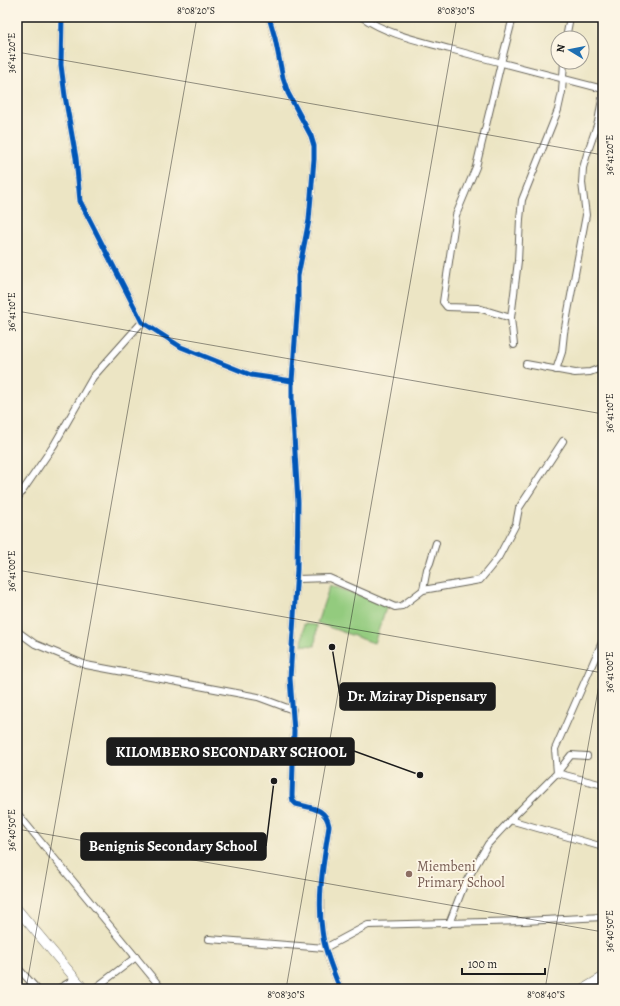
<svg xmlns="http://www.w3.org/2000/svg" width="620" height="1006" font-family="Alegreya,serif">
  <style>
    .green { fill: #93cb7e; stroke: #58744d }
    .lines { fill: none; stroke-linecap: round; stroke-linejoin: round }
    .minor-casing { stroke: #656257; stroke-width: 8 }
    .secondary-casing { stroke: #656257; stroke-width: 10 }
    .minor { stroke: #fff; stroke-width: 6 }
    .secondary { stroke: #fff; stroke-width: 9 }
    .cycleway-casing { stroke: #fcf5e5; stroke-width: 8 }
    .cycleway { stroke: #0057b8; stroke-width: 5 }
    .ticks { fill: none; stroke: #1c1c1c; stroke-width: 1; stroke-opacity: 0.45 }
    .education-dot { fill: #8d6e63; stroke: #fcf5e5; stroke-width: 1.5 }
    .labels { text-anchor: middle; stroke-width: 3.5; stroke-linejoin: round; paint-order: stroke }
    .education-label { font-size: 14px; fill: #785e54; stroke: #fcf5e5; text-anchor: start }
    .leader { fill: none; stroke: #1c1c1c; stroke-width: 1.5 }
    .callout-dot { fill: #1c1c1c; stroke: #fcf5e5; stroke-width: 1.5 }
    .callout { fill: #1c1c1c; stroke: #1c1c1c; stroke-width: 1.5 }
    .callout-label { font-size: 15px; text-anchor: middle; font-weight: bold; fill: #fff }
    .neatline { fill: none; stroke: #1c1c1c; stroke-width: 1.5 }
    .ticks-label { font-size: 10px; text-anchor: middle; fill: #1c1c1c }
  </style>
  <rect width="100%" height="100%" fill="#fcf5e5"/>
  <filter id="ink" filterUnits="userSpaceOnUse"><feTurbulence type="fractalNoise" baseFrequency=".025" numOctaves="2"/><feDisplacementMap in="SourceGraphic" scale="8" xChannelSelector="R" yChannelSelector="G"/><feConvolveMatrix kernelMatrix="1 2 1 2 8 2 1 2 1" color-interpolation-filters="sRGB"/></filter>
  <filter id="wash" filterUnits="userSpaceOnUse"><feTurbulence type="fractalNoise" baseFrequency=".012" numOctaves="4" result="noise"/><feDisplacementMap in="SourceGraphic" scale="16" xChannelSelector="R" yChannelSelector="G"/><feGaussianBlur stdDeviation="0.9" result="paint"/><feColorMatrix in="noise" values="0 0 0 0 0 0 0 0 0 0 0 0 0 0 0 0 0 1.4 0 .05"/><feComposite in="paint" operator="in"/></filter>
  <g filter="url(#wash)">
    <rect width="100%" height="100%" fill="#ece5c4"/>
    <g class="green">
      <path d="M330 585 387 605 374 643 317 623Z"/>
      <path d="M304 624 317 625 315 646 302 645Z"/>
    </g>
  </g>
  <g filter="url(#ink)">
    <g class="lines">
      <defs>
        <g id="minor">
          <path d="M62 17 61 65 65 96 76 158 80 201 142 322 181 347 251 375 292 381"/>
          <path d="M269 17 275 38 283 78 288 93 311 136 314 146V159L309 220 298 276V301L292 381V403L298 502 297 569 290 678 294 731 292 796 293 801 296 804C311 808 326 808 329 826 324 860 317 895 322 930 324 950 333 970 340 989"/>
          <path d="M362 17C388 35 421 41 450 49 501 63 552 76 603 89"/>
          <path d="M566 38 570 17"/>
          <path d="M511 318 478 308 447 307 443 302 456 215 476 167 501 63 513 17"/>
          <path d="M514 345 511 318 518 261 520 219 522 200 558 110 562 92 564 62"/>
          <path d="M526 364 575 373 590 372 603 367"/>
          <path d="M556 370 562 352 564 333 586 215 582 183 583 168 587 154 598 122 603 93"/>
          <path d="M17 499 54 445 93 377 142 322"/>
          <path d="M297 579 329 578 395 607 402 606 423 590 480 580 498 558 516 524 519 508 563 441"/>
          <path d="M423 590 427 569 430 563 436 543"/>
          <path d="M17 631 35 644 86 665 258 697 293 710"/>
          <path d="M603 640 555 749 557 773 603 785"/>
          <path d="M17 813 162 989"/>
          <path d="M510 820 603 847"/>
          <path d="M449 924 464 885 488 844 515 815 557 773 571 755 587 756"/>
          <path d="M209 939 325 948 368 925 524 921 603 917"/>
          <path d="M17 967 37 989"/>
          <path d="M58 989 75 979"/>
          <path d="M94 989 136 957"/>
        </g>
        <g id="secondary">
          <path d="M17 909 84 989"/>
          <path d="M583 989 603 977"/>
        </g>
      </defs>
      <use href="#minor" class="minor-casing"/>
      <use href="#secondary" class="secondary-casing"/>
      <use href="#minor" class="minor"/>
      <use href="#secondary" class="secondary"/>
      <defs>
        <g id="cycleway">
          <path d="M62 17 61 65 65 96 76 158 80 201 142 322 181 347 251 375 292 381"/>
          <path d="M269 17 275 38 283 78 288 93 311 136 314 146V159L309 220 298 276V301L292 381V403L298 502 297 569 290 678 294 731 292 796 293 801 296 804C311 808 326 808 329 826 324 860 317 895 322 930 324 950 333 970 340 989"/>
        </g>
      </defs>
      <use href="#cycleway" class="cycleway-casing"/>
      <use href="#cycleway" class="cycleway"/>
    </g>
  </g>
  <path class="ticks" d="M17 52 603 155M17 311 603 414M17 570 603 673M17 829 603 932M26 989 197 17M286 989 457 17M545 989 603 662"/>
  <circle class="education-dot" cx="409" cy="874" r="4"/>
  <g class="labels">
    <g class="education-label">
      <text x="417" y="871">Miembeni<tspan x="417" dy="16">Primary School</tspan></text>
    </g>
  </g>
  <path class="leader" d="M332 647L340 696M420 775L354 751M274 781L266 846"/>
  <g class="callout-dot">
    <circle cx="332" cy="647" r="4"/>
    <circle cx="420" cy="775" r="4"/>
    <circle cx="274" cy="781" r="4"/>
  </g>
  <g class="callout">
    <rect x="340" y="683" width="155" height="27" rx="4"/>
    <rect x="107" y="738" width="247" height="27" rx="4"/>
    <rect x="81" y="833" width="185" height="27" rx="4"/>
  </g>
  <g class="callout-label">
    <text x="417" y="701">Dr. Mziray Dispensary</text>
    <text x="231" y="757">KILOMBERO SECONDARY SCHOOL</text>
    <text x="173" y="851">Benignis Secondary School</text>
  </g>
  <rect width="620" height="1006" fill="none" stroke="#fcf5e5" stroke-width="44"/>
  <g transform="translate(570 50) rotate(280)"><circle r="19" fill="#fcf5e5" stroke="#a29e95"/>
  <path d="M0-3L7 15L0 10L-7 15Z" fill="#1f6fb2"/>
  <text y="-6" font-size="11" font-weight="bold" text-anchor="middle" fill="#1c1c1c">N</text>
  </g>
  <path d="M462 968v6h83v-6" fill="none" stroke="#1c1c1c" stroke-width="2"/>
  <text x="468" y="968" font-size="12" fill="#1c1c1c" stroke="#fcf5e5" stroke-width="3" paint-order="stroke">100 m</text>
  <rect x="22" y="22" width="576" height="962" class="neatline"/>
  <g class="ticks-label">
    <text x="196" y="14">8°08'20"S</text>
    <text x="456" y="14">8°08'30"S</text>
    <text transform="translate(11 53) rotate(-90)" y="4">36°41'20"E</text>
    <text transform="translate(609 155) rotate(-90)" y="4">36°41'20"E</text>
    <text transform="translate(11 312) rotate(-90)" y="4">36°41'10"E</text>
    <text transform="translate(609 413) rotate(-90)" y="4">36°41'10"E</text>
    <text transform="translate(11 571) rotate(-90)" y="4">36°41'00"E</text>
    <text transform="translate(609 672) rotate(-90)" y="4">36°41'00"E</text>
    <text transform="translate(11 830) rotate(-90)" y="4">36°40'50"E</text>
    <text transform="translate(609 931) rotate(-90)" y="4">36°40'50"E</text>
    <text x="286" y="998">8°08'30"S</text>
    <text x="546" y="998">8°08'40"S</text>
  </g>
</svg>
